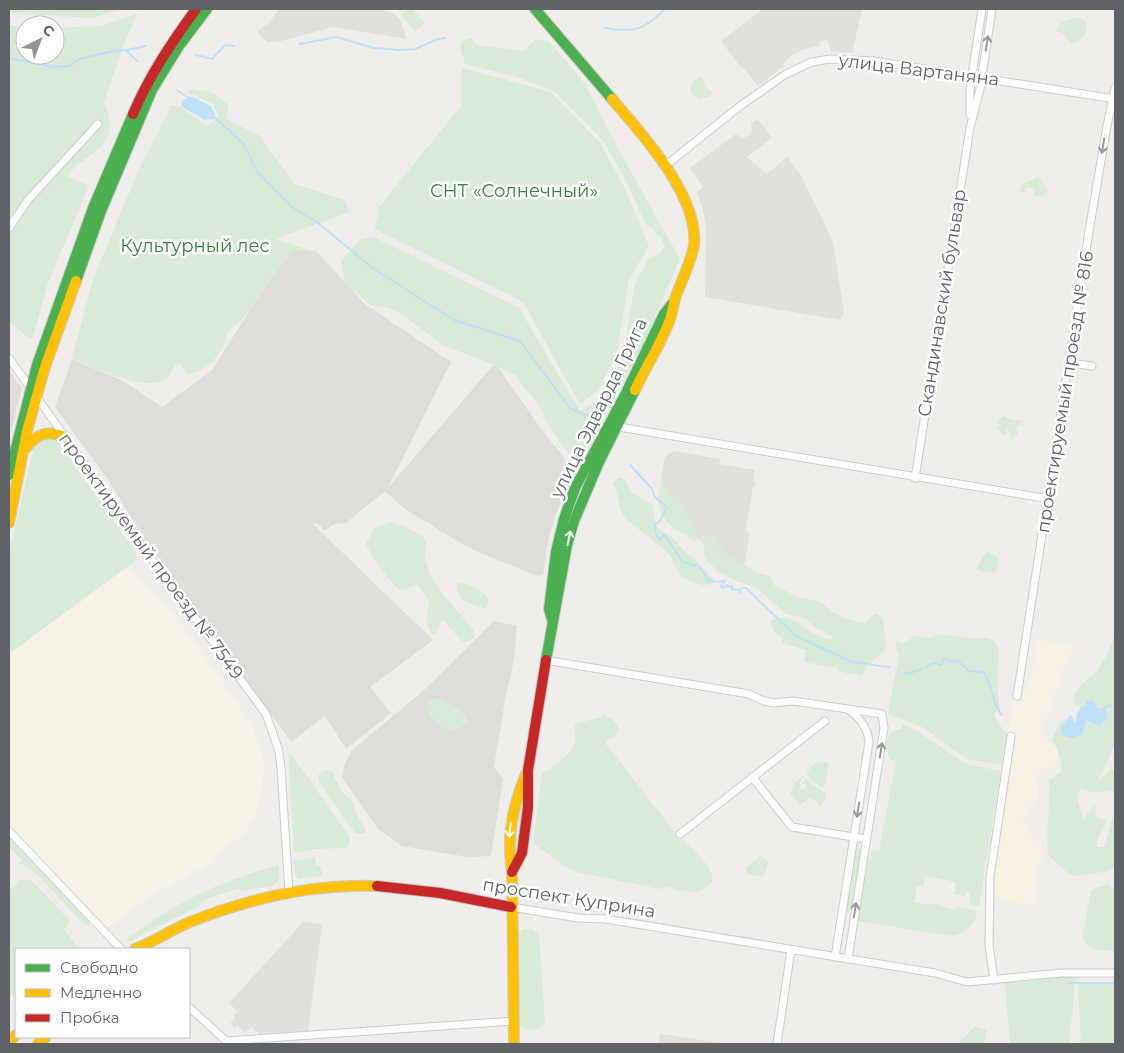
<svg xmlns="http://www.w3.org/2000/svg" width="1124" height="1053" font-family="Montserrat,sans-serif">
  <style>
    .commercial { fill: #f7f3e4 }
    .industrial { fill: #dfddda }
    .education { fill: #e2e0da }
    .green { fill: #d8ebd6 }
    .sand { fill: #f6f1e1 }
    .water { fill: #bfe0f9 }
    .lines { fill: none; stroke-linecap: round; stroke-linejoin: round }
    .stream { stroke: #bfe0f9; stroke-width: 2 }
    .street-casing { stroke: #cbcccc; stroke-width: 9 }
    .fast-casing { stroke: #cacacb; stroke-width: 12 }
    .slow-casing { stroke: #cacacb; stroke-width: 12 }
    .jam-casing { stroke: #cacacb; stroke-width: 12 }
    .street { stroke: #fdfcfc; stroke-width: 7 }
    .fast { stroke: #4caf50; stroke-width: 10 }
    .slow { stroke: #ffc107; stroke-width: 10 }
    .jam { stroke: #c62828; stroke-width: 10 }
    .oneway { stroke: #96999c }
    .oneway2 { stroke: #f6fbf6 }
    .labels { text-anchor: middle; stroke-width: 5; stroke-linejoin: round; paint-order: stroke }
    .street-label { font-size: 18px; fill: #5f6368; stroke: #fff }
    .park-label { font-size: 18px; fill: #348238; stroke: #fff }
  </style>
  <rect width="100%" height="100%" fill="#efeeea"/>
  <path class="commercial" d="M126 567 155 593 193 640 243 712 254 730 263 759 264 770 258 809 247 825 250 829 213 856 216 860 199 873 196 868 168 889 165 885 111 925 103 928 95 927 87 923 9 840V654Z"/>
  <g class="industrial">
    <path d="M288 250 316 251 365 304 451 362 387 489 495 363 539 426 562 455 570 471 574 473 556 514 549 537 543 575 537 576 478 552 459 542 405 509 385 491 346 523 334 524 324 531 319 524H313L433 640 370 687 391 713 346 749 325 716 291 742 143 537 109 481 55 407 72 359 123 381 162 407 212 370Z"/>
    <path d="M9 369 22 388 9 440Z"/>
    <path d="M494 621 517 626 514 659 506 695 494 767 503 779 491 856 467 857 402 846 378 829 342 777 344 766 351 751 422 692Z"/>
  </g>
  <g class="education">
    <path d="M279 9H378L393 13 400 19 407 39 333 27 281 41 267 42 257 31 269 23Z"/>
    <path d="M763 9 862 10 852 53 831 51 827 40 820 42 821 45 799 51 791 56 783 64 784 66 758 86 744 68 742 69 721 41Z"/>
    <path d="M758 119 772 138 747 157 767 174 787 157 802 177 833 242 844 313 840 320 705 297 706 229 703 210 697 192 703 187 690 168 736 134 743 138 748 136 752 131 751 123Z"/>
    <path d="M674 451 720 459V464L755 470 753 482 756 483 755 487H753L749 509 746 532 750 533 742 578 704 545 682 522 661 480 665 457Z"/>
    <path d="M303 922 322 924 308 1031 259 1034 251 1027 245 1033 237 1026 235 1028 230 1024 235 1018 233 1016 237 1011 229 1003Z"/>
    <path d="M660 1034 675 1036 727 1044H659Z"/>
  </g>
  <g class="green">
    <path d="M9 9H121L92 18 14 13 9 11Z"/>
    <path d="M408 9H412L425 23 415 31 401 15Z"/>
    <path d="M137 14 125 41 104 102C123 150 90 147 67 176L72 179 88 185V188L48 283 34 333 32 338H29L9 322V25L25 28V55H55V28L100 26Z"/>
    <path d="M1078 17 1085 21 1087 28 1084 37 1073 44C1066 41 1066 32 1056 31L1062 22Z"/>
    <path d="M472 38 477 45 523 51 535 40 549 41 585 84 621 154 680 259 641 349 608 411 593 432 579 462 571 457 549 427 542 410 515 375 487 362 442 345 402 314 388 308 370 305 344 282 342 260 360 240 374 237 519 308 580 411 606 396 624 349 635 284 649 258 659 255 665 246 660 237 644 221 628 185 603 140 555 92 521 78 465 64 460 46 462 41Z"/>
    <path d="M462 68 551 92 600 143 623 184 649 246 629 279 617 352 599 390 580 404 523 302 375 229 379 207 461 106Z"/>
    <path d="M702 77 705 87 713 92 709 97 700 99 691 93 690 88 696 79Z"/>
    <path d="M193 89 214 93 229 105 226 119 260 136 294 184 345 200 349 212 276 239 311 251H292L242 320 228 331C226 344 217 360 205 368 200 371 193 373 187 375L180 364H175C173 369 170 374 167 378 149 395 91 366 72 358L93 279 140 167 172 105H177L207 126 219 117 213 104 187 92Z"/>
    <path d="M1038 176 1048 190 1047 194 1043 196H1034L1035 189 1026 188 1024 193 1020 191 1022 185Z"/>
    <path d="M1003 416 1013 420H1021L1020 425 1017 427 1018 433 1013 440 1010 439V432L1005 427 1006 435H1003L996 428 1001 425 996 423 1001 417Z"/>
    <path d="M43 436 53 438 58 441 137 555 135 561 9 654V553L35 443Z"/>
    <path d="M619 478H622L627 483 630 492 652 504 656 525 659 529 673 538 683 550 697 561 715 581 713 584 702 585 687 580 678 573 671 557 665 550 625 518 621 511 616 491 613 483Z"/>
    <path d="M662 483 667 485 669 491 679 500 685 509 691 523 699 536 697 540 694 541C687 535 678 532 671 526 658 514 655 498 662 483Z"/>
    <path d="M390 522C396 522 421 534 424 538 429 544 423 553 425 560 433 587 456 609 473 629L475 635 473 639 466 642H463L443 620 441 621 435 635 432 634C424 620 428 614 429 600L416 584 407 589 400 590C391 584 368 553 366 543L375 528Z"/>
    <path d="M711 533 713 535 723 549 731 557 756 572 770 576 775 586 801 598 814 600 822 603 832 612 850 620 862 623 866 622 872 616 877 614 883 619 886 645 884 651 870 663 862 676 837 671V668L804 662 806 650 782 643V638L773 631V627L770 624 772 620C796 609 811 641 833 639L832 636 816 628 803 617 786 614 757 588 736 581 719 572 707 561 704 552 705 538Z"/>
    <path d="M986 551 999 558 996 572H986L984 573 976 569Z"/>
    <path d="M459 583C470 583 498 596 485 609 472 603 455 603 457 584Z"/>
    <path d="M1115 634V748H1112L1110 756 1098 781 1111 770H1115V791L1093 792 1080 789 1077 797 1083 819 1095 805 1097 818 1107 819 1097 840V847H1104L1115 811V866L1109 871 1078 876 1069 874 1048 855C1046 830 1050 805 1049 780L1061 772V760L1054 747 1052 739 1062 719 1077 722 1087 712 1075 704 1074 695 1085 681 1097 671 1108 653Z"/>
    <path d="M938 635C948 634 958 637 969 638 976 639 985 636 992 640 1004 648 997 666 997 677 997 688 998 698 1000 708L994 714 996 720 1008 736 1005 743 1002 765 967 759 922 727 888 714 899 656 895 640 903 644 915 636 930 638Z"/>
    <path d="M437 698C449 705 464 705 467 721 454 742 428 723 427 705L431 700Z"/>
    <path d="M605 714 616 723 619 730 614 737 608 739 605 743 663 817C670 833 718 865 712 881 710 886 701 890 697 893L676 890 669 886 659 889 572 871 533 843 542 774C553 765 570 757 575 743 577 736 573 730 576 723L599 718Z"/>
    <path d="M902 724 914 729 966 764 1001 771 979 906 969 904 971 893 966 892 965 896 954 894 956 882 925 876 923 887 917 886 914 902 930 905 936 903 943 907 956 910 957 907 976 911C979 925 963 933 952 936L857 921 871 850 879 851 896 761 890 760C885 746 884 731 902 729Z"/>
    <path d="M288 750 350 837V844L346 848 314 849 294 853Z"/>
    <path d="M826 762 829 765 825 785 822 788 813 782 806 773 815 763Z"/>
    <path d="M329 770 334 773 335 779 344 794 352 801 358 818 366 829V832L363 834 355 833 319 782 318 776 321 772Z"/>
    <path d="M804 775 805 777 801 780 799 790 805 789 806 785 802 783 806 778 811 784 826 793 824 802 821 804 820 808 815 800H813L811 797 800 805 790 793 793 789V784Z"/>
    <path d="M9 835 89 920 90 927C66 913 43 871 19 863L22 860 9 847Z"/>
    <path d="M854 848 863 850 853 912 844 911 847 894H850L852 882 849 881 856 851Z"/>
    <path d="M761 855 768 862 765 874 761 876 747 874 745 868Z"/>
    <path d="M315 857 316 865H320L322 876 298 879 295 874 294 861Z"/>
    <path d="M279 865V880L273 886 240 891 239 888 203 900 204 903C180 917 154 927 130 942L127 941V939C173 903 222 880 279 865Z"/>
    <path d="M22 879 32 881 71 922 64 929 79 949H16V998L9 993V891Z"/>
    <path d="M1108 884 1115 891V951L1093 950 1082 939 1091 890Z"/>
    <path d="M523 929H532L539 935 545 1023C536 1032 530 1032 520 1025L518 1012 519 933Z"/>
    <path d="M1053 977H1077C1072 991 1075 995 1073 1008 1072 1020 1068 1033 1070 1044H1010L1005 982Z"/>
    <path d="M1078 984H1115V1044H1081Z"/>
    <path d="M975 1026 987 1030 984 1044H958Z"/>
  </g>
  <path class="sand" d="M1044 641 1073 645 1074 648 1064 670 1051 709 1041 726 1042 732 1046 740C1060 745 1058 749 1058 763L1051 769 1044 768C1034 779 1039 787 1038 799L1023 819 1036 842H1042L1043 859 1038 866 1035 907 990 896C993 876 995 855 999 834 1006 802 1013 772 1015 739L1008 736 1014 696H1022L1025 693 1033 663 1036 659 1035 647 1038 642Z"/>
  <g class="water">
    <path d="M190 96 211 106 215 115 214 119 204 120C197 114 186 111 181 105L182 101Z"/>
    <path d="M1087 701H1093L1098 708H1105L1107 718 1099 726 1086 720 1082 735 1072 738 1061 735 1062 727 1069 716 1071 715 1076 725 1077 713 1082 706H1085Z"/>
  </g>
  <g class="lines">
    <g class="stream">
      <path d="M605 28C634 33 644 30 665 9"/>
      <path d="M300 44 336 37 374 48 399 50 415 49 438 39 445 38"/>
      <path d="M127 50 146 46"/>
      <path d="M196 55 212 59 225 45 234 46"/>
      <path d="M9 58 53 67 69 66 79 59 114 51 126 50 137 61"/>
      <path d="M177 90 188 98"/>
      <path d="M214 117 243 143 258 173 291 206 318 223 374 269 454 320 520 341 570 408 587 416"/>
      <path d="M630 465 653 490 654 496 667 508C663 513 663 518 658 523H655V532L660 540 664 534 683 562 700 567 708 580 716 582 725 581 721 586 723 588 727 585 729 587 732 586V589L739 590 740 593 742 588H746L796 636 852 662 889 667"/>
      <path d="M926 667 933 663 941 665 944 658 950 662 958 661 969 671 983 672C993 685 991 702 1002 715"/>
      <path d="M904 673 908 674 922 669"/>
      <path d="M1102 709 1112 705"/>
      <path d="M1068 983H1115"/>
    </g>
    <defs>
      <g id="street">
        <path d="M970 115V88L982 9"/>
        <path d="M665 166 740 106 786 74 812 62 830 59 874 61 1115 99"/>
        <path d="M9 228 28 200 98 124"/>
        <path d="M9 358 149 555 266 714 279 751 281 768 289 893"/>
        <path d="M1070 363 1092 366"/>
        <path d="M613 426 1049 499"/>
        <path d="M915 478 970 128 980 89 992 9"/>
        <path d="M545 660 749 694 764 701 773 703 793 701 882 714 884 728 848 959"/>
        <path d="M1017 696 1089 231 1107 126 1115 88"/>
        <path d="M752 777 792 827 866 839"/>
        <path d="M9 831 121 949"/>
        <path d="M680 834 825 721"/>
        <path d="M511 907 578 918 606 919 935 973 967 982 1061 973H1115"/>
        <path d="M835 957 869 742C868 729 860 718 849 710"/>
        <path d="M994 980 989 945 990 877 1011 736"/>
        <path d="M189 1007 226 1041 513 1021"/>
        <path d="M777 1044 791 950"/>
      </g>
      <g id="fast">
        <path d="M535 9 612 99"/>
        <path d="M76 281 101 211 152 90 179 46 207 9"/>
        <path d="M9 475 37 365 93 208 133 114"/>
        <path d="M552 619 549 609 556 552 564 519 575 488 626 393 664 314 672 304"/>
        <path d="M546 660 567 545 574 521 599 462 635 390"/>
      </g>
      <g id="slow">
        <path d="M612 99C642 134 699 196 694 245 691 263 682 279 676 296 673 304 673 313 669 322 660 345 646 367 635 390"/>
        <path d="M26 448C38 433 47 430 65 437"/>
        <path d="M9 523 27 431 45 367 76 281"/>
        <path d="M135 949C154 942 171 930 190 922 250 898 313 884 377 886"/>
        <path d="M9 1042 16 1035"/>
        <path d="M38 1044 46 1037"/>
        <path d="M514 1044 512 872C506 837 513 806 526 774"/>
      </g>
      <g id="jam">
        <path d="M133 114C149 76 172 42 196 9"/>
        <path d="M512 872 522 853 528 807V770L546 660"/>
        <path d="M377 886 440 893 511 907"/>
      </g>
    </defs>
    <use href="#street" class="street-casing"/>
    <use href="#fast" class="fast-casing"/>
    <use href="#slow" class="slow-casing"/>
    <use href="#jam" class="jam-casing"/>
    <use href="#street" class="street"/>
    <use href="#fast" class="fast"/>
    <use href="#slow" class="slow"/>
    <use href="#jam" class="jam"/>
  </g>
  <defs><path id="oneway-shaft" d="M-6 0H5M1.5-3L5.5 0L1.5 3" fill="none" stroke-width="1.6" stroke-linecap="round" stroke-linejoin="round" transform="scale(1.25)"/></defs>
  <g class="oneway">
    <use href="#oneway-shaft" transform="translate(987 43) rotate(-81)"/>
    <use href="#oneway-shaft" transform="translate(1103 146) rotate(99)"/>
    <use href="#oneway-shaft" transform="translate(881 750) rotate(-81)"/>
    <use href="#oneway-shaft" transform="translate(858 810) rotate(99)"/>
    <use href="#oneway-shaft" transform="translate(855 910) rotate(-81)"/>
  </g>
  <g class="oneway2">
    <use href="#oneway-shaft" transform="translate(569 538) rotate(-77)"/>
    <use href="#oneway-shaft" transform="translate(510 830) rotate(97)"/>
  </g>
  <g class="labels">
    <g class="street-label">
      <text transform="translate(919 70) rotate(7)" y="6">улица Вартаняна</text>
      <text transform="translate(942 303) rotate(-81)" y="6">Скандинавский бульвар</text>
      <text transform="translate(1065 392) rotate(-81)" y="6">проектируемый проезд № 816</text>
      <text transform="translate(599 408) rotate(-64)" y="6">улица Эдварда Грига</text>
      <text transform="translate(151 556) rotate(54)" y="6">проектируемый проезд № 7549</text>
      <text transform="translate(569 898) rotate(9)" y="6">проспект Куприна</text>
    </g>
    <g class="park-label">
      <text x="514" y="197">СНТ «Солнечный»</text>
      <text x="195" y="252">Культурный лес</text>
    </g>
  </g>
  <rect width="1124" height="1053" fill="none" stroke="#5f6368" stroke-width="20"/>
  <rect x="15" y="948" width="175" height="90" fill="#ffffff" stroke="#bfc1c3"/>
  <rect x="25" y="964" width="25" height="8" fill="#4caf50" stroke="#bfc1c3"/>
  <text x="60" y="973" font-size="15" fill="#5f6368">Свободно</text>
  <rect x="25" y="989" width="25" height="8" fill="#ffc107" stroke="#bfc1c3"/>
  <text x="60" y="998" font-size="15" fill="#5f6368">Медленно</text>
  <rect x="25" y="1014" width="25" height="8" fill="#c62828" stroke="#bfc1c3"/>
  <text x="60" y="1023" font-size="15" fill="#5f6368">Пробка</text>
  <g transform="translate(40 40) rotate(42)"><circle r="24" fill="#ffffff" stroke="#bfc1c3"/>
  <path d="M0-4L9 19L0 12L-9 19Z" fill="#919496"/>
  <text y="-8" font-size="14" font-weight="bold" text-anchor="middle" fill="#5f6368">С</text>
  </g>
</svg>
